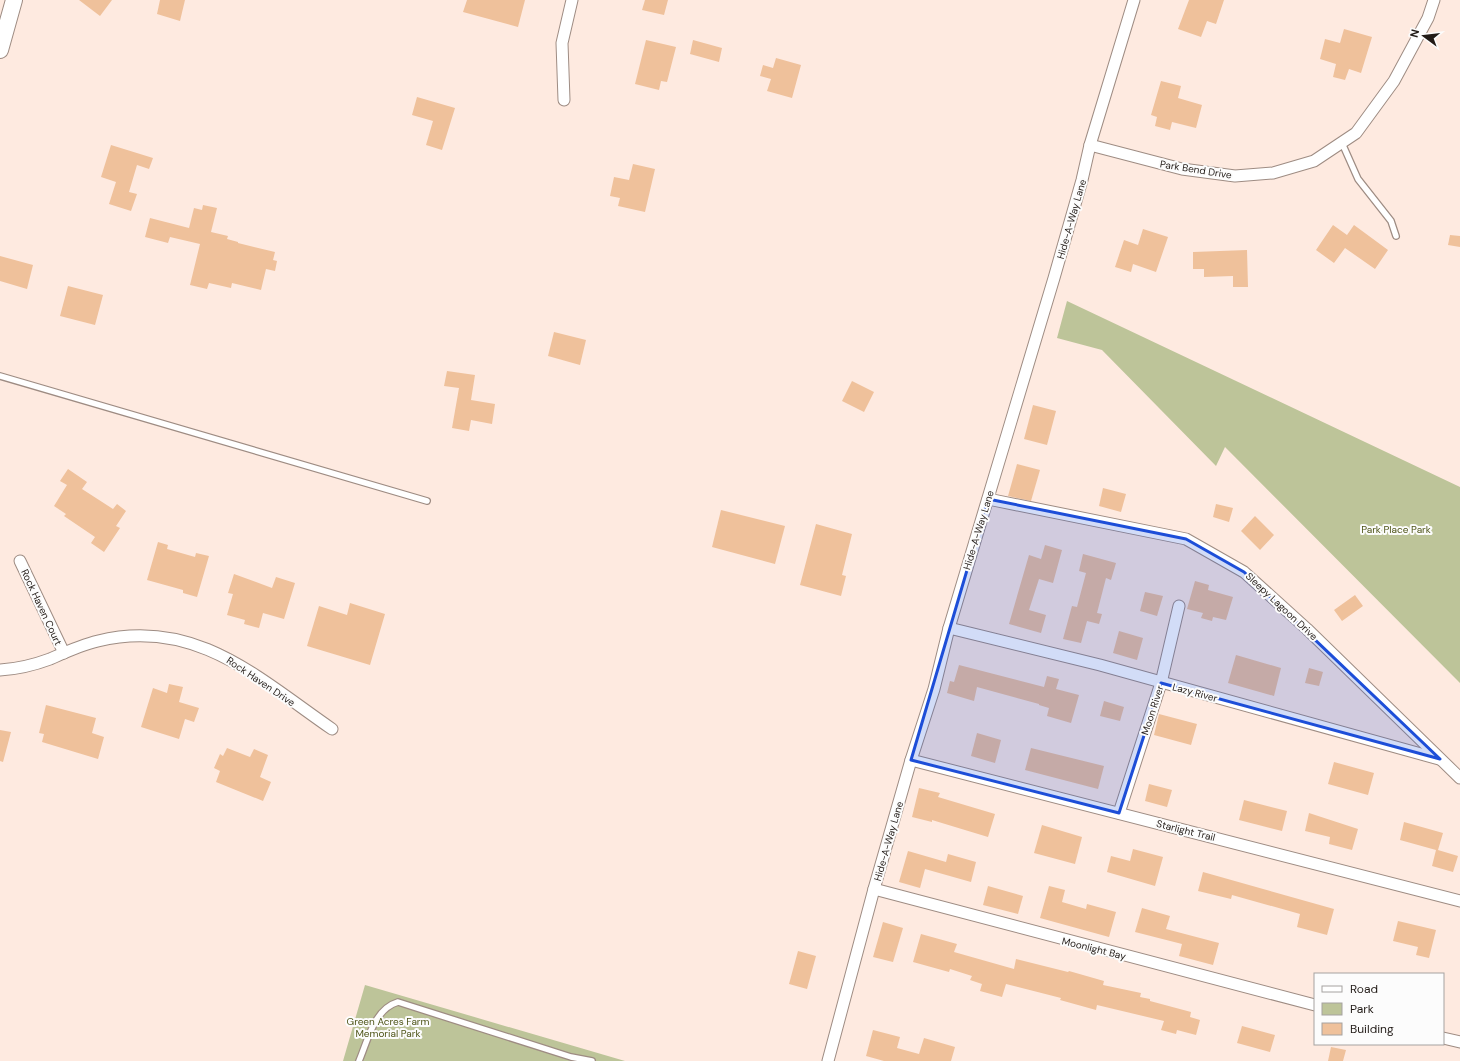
<svg xmlns="http://www.w3.org/2000/svg" width="1460" height="1061" font-family="'DM Sans',sans-serif">
  <style>
    .green { fill: #bdc499 }
    .building { fill: #efc19b }
    .lines { fill: none; stroke-linecap: round; stroke-linejoin: round }
    .lane-casing { stroke: #9e8c83; stroke-width: 8 }
    .street-casing { stroke: #9e8c83; stroke-width: 13 }
    .secondary-casing { stroke: #9e8c83; stroke-width: 18 }
    .lane { stroke: #fff; stroke-width: 5.5 }
    .street { stroke: #fff; stroke-width: 11 }
    .secondary { stroke: #fff; stroke-width: 16 }
    .marked { fill: #1d4ed8; fill-opacity: 0.2; stroke: #1d4ed8; stroke-width: 3; stroke-linejoin: round }
    .labels { text-anchor: middle; stroke-width: 4; stroke-linejoin: round; paint-order: stroke }
    .street-label { font-size: 10px; fill: #221b17; stroke: #fcfcfc }
    .park-label { font-size: 10px; fill: #4d5316; stroke: #fcfcfc }
  </style>
  <rect width="100%" height="100%" fill="#feeae0"/>
  <g class="green">
    <path d="M1067 301 1460 487V683L1225 447 1216 466 1102 350 1057 338Z"/>
    <path d="M365 985 625 1061H343Z"/>
  </g>
  <g class="building">
    <path d="M79 0H112L100 16Z"/>
    <path d="M160 0H185L180 21 157 14Z"/>
    <path d="M467 0H525L518 27 463 12Z"/>
    <path d="M645 0H668L664 15 642 10Z"/>
    <path d="M1189 0H1224L1216 24 1207 21 1201 37 1178 29Z"/>
    <path d="M1344 29 1372 37 1361 73 1349 69 1345 80 1333 77 1336 64 1320 59 1325 39 1340 43Z"/>
    <path d="M646 40 676 47 667 82 661 81 659 90 635 84Z"/>
    <path d="M693 40 722 48 719 62 690 54Z"/>
    <path d="M776 58 801 65 792 98 767 91 771 79 760 76 763 65 773 68Z"/>
    <path d="M1161 81 1181 86 1178 98 1202 105 1196 128 1172 122 1170 130 1155 126 1157 117 1151 115Z"/>
    <path d="M417 97 455 108 442 150 426 145 433 121 412 115Z"/>
    <path d="M111 145 153 158 149 169 137 165 129 192 137 194 131 211 109 204 116 182 101 177Z"/>
    <path d="M633 164 655 169 645 212 618 206 620 198 610 196 614 177 629 180Z"/>
    <path d="M203 205 217 208 211 232 228 236 227 239 238 242V243L275 252 273 260 277 261 275 271 266 269 261 290 232 283 231 288 209 283 207 289 190 285 200 244 170 237 168 243 145 237 150 218 189 228 194 208 202 210Z"/>
    <path d="M1333 225 1347 235 1354 225 1388 250 1375 269 1345 248 1334 263 1316 250Z"/>
    <path d="M1143 229 1168 237 1156 272 1133 264 1131 272 1115 267 1124 240 1138 245Z"/>
    <path d="M1450 235 1460 236V247L1448 245Z"/>
    <path d="M1247 250 1248 287H1233V276L1204 277V269H1193V252Z"/>
    <path d="M0 256 33 265 27 289 0 281Z"/>
    <path d="M68 286 103 295 95 325 60 316Z"/>
    <path d="M554 332 586 340 580 365 548 356Z"/>
    <path d="M447 371 475 375 471 400 495 404 492 424 471 420 469 431 452 428 459 388 444 386Z"/>
    <path d="M852 381 874 392 864 412 842 401Z"/>
    <path d="M1033 405 1056 411 1047 445 1024 439Z"/>
    <path d="M1017 464 1040 470 1031 501 1008 496Z"/>
    <path d="M68 469 87 482 82 489 113 509 117 504 126 511 116 526 120 528 104 552 91 543 95 537 64 516 66 514 54 506 67 485 60 481Z"/>
    <path d="M1103 488 1126 494 1121 512 1099 506Z"/>
    <path d="M1216 504 1233 508 1229 522 1213 517Z"/>
    <path d="M721 510 785 526 775 564 712 547Z"/>
    <path d="M1255 516 1274 535 1260 550 1241 531Z"/>
    <path d="M816 524 852 534 842 575 846 576 841 596 800 585Z"/>
    <path d="M158 542 168 545 167 549 195 557 196 553 209 556 197 597 183 593V590L147 580Z"/>
    <path d="M1045 545 1062 550 1053 583 1039 579 1029 610 1046 615 1041 633 1009 624 1029 555 1041 559Z"/>
    <path d="M1083 554 1116 563 1111 580 1106 578 1097 613 1102 614 1099 624 1087 621 1081 643 1063 639 1072 606 1077 607 1086 573 1079 571Z"/>
    <path d="M234 574 272 588 276 577 295 583 284 619 263 613 259 628 244 624 245 620 227 615 233 594 228 593Z"/>
    <path d="M1195 581 1209 585 1208 590 1233 597 1226 620 1213 617 1212 621 1201 618 1203 613 1187 609Z"/>
    <path d="M1145 592 1163 596 1157 616 1140 611Z"/>
    <path d="M1355 595 1363 606 1342 621 1334 610Z"/>
    <path d="M350 603 385 614 370 665 307 646 319 606 347 615Z"/>
    <path d="M1119 631 1143 638 1137 660 1113 653Z"/>
    <path d="M1236 655 1281 668 1274 696 1228 683Z"/>
    <path d="M959 665 1044 687 1047 676 1059 679 1056 689 1079 695 1071 723 1047 716 1049 708 1039 705V704L977 687 974 701 947 693 950 681 954 682Z"/>
    <path d="M1309 668 1323 672 1319 686 1305 683Z"/>
    <path d="M169 684 183 687 179 702 199 708 194 722 185 719 179 739 141 727 153 688 167 693Z"/>
    <path d="M1104 701 1124 707 1120 721 1100 716Z"/>
    <path d="M46 705 96 718 92 733 104 737 98 759 42 742 44 734 39 733Z"/>
    <path d="M1159 714 1197 724 1191 745 1154 735Z"/>
    <path d="M0 730 11 732 3 762 0 761Z"/>
    <path d="M977 733 1001 740 995 763 971 756Z"/>
    <path d="M227 748 250 757 254 749 268 755 260 777 271 782 263 801 216 782 220 771 214 768 220 754 223 756Z"/>
    <path d="M1031 748 1104 766 1098 789 1025 770Z"/>
    <path d="M1334 762 1374 773 1368 795 1328 784Z"/>
    <path d="M1149 784 1172 790 1167 807 1145 801Z"/>
    <path d="M919 788 940 793 938 797 995 814 988 837 932 820V822L912 817Z"/>
    <path d="M1244 800 1287 811 1282 831 1239 820Z"/>
    <path d="M1309 813 1358 829 1352 850 1329 844 1330 837 1305 831Z"/>
    <path d="M1404 822 1443 833 1438 850 1458 856 1453 872 1432 866 1436 850 1400 840Z"/>
    <path d="M1042 825 1082 837 1075 864 1034 853Z"/>
    <path d="M1133 849 1163 857 1155 886 1107 872 1111 856 1130 861Z"/>
    <path d="M908 851 946 862 948 854 976 862 971 882 925 869 920 888 899 882Z"/>
    <path d="M1203 872 1334 909 1327 935 1297 927 1300 914 1232 895 1231 899 1198 891Z"/>
    <path d="M988 886 1023 896 1018 914 983 905Z"/>
    <path d="M1049 886 1065 890 1062 902 1086 909 1087 904 1116 912 1109 937 1040 918Z"/>
    <path d="M1142 908 1170 916 1166 929 1219 943 1213 965 1179 956 1182 944 1135 932Z"/>
    <path d="M1398 921 1436 930 1429 958 1416 955 1418 947 1393 941Z"/>
    <path d="M883 922 903 928 893 962 873 957Z"/>
    <path d="M921 934 957 944 954 952 1014 969 1016 959 1068 972 1069 971 1104 981 1103 985 1141 993 1140 997 1150 999V1001L1191 1012 1190 1017 1200 1020 1196 1035 1177 1030 1176 1034 1161 1030 1164 1021 1097 1005 1096 1010 1060 1000 1061 998 1006 984 1002 997 980 991 982 984 970 980 972 976 950 969 949 972 913 962Z"/>
    <path d="M798 951 816 956 807 989 789 984Z"/>
    <path d="M1242 1026 1275 1035 1270 1052 1237 1043Z"/>
    <path d="M873 1030 900 1037 897 1048 919 1054 924 1038 955 1047 951 1061H884L866 1056Z"/>
    <path d="M1331 1047 1346 1050 1343 1061H1328Z"/>
  </g>
  <g class="lines">
    <defs>
      <g id="lane">
        <path d="M1342 143 1358 179 1391 221 1396 236"/>
        <path d="M0 376 427 501"/>
        <path d="M359 1061C368 1040 374 1009 398 1002L571 1057 592 1061"/>
      </g>
      <g id="street">
        <path d="M564 100 562 43 572 0"/>
        <path d="M1090 145 1182 169 1235 176 1273 173 1314 161 1356 133 1394 81 1428 18 1434 0"/>
        <path d="M988 499 1186 539 1244 572 1307 629 1460 778"/>
        <path d="M20 561 64 653"/>
        <path d="M949 628 1100 665 1439 759"/>
        <path d="M0 670C17 669 34 665 50 659 66 652 81 645 98 641 195 617 258 678 332 729"/>
        <path d="M911 760 1460 901"/>
        <path d="M1119 813 1161 683 1179 606"/>
        <path d="M874 889 1315 1005"/>
        <path d="M1443 1038 1460 1042"/>
        <path d="M828 1061 874 889 911 760 934 689 949 628 1054 278 1082 180 1090 145 1134 0"/>
      </g>
      <path id="secondary" d="M0 50 14 0"/>
    </defs>
    <use href="#lane" class="lane-casing"/>
    <use href="#street" class="street-casing"/>
    <use href="#secondary" class="secondary-casing"/>
    <use href="#lane" class="lane"/>
    <use href="#street" class="street"/>
    <use href="#secondary" class="secondary"/>
  </g>
  <path class="marked" d="M988 499 1186 539 1244 572 1440 759 1161 683 1119 813 911 760Z"/>
  <g class="labels">
    <g class="street-label">
      <text transform="translate(1196 169) rotate(9)" y="4">Park Bend Drive</text>
      <text transform="translate(1071 219) rotate(-74)" y="4">Hide-A-Way Lane</text>
      <text transform="translate(978 530) rotate(-73)" y="4">Hide-A-Way Lane</text>
      <text transform="translate(1282 606) rotate(43)" y="4">Sleepy Lagoon Drive</text>
      <text transform="translate(42 607) rotate(65)" y="4">Rock Haven Court</text>
      <text transform="translate(261 681) rotate(34)" y="4">Rock Haven Drive</text>
      <text transform="translate(1195 692) rotate(15)" y="4">Lazy River</text>
      <text transform="translate(1152 710) rotate(-72)" y="4">Moon River</text>
      <text transform="translate(1186 830) rotate(14)" y="4">Starlight Trail</text>
      <text transform="translate(888 841) rotate(-74)" y="4">Hide-A-Way Lane</text>
      <text transform="translate(1094 948) rotate(14)" y="4">Moonlight Bay</text>
    </g>
    <g class="park-label">
      <text x="1396" y="533">Park Place Park</text>
      <text x="388" y="1025">Green Acres Farm<tspan x="388" dy="12">Memorial Park</tspan></text>
    </g>
  </g>
  <rect x="1314" y="973" width="130" height="72" fill="#fcfcfc" stroke="#a5a2a0"/>
  <rect x="1322" y="986" width="20" height="6" fill="#ffffff" stroke="#a5a2a0"/>
  <text x="1350" y="993" font-size="12" fill="#221b17">Road</text>
  <rect x="1322" y="1003" width="20" height="12" fill="#bdc499" stroke="#a5a2a0"/>
  <text x="1350" y="1013" font-size="12" fill="#221b17">Park</text>
  <rect x="1322" y="1023" width="20" height="12" fill="#efc19b" stroke="#a5a2a0"/>
  <text x="1350" y="1033" font-size="12" fill="#221b17">Building</text>
  <g transform="translate(1424 36) rotate(285)" stroke="#fcfcfc" stroke-width="3" paint-order="stroke">
  <path d="M0-3L7 15L0 10L-7 15Z" fill="#221b17"/>
  <text y="-6" font-size="11" font-weight="bold" text-anchor="middle" fill="#221b17">N</text>
  </g>
</svg>
